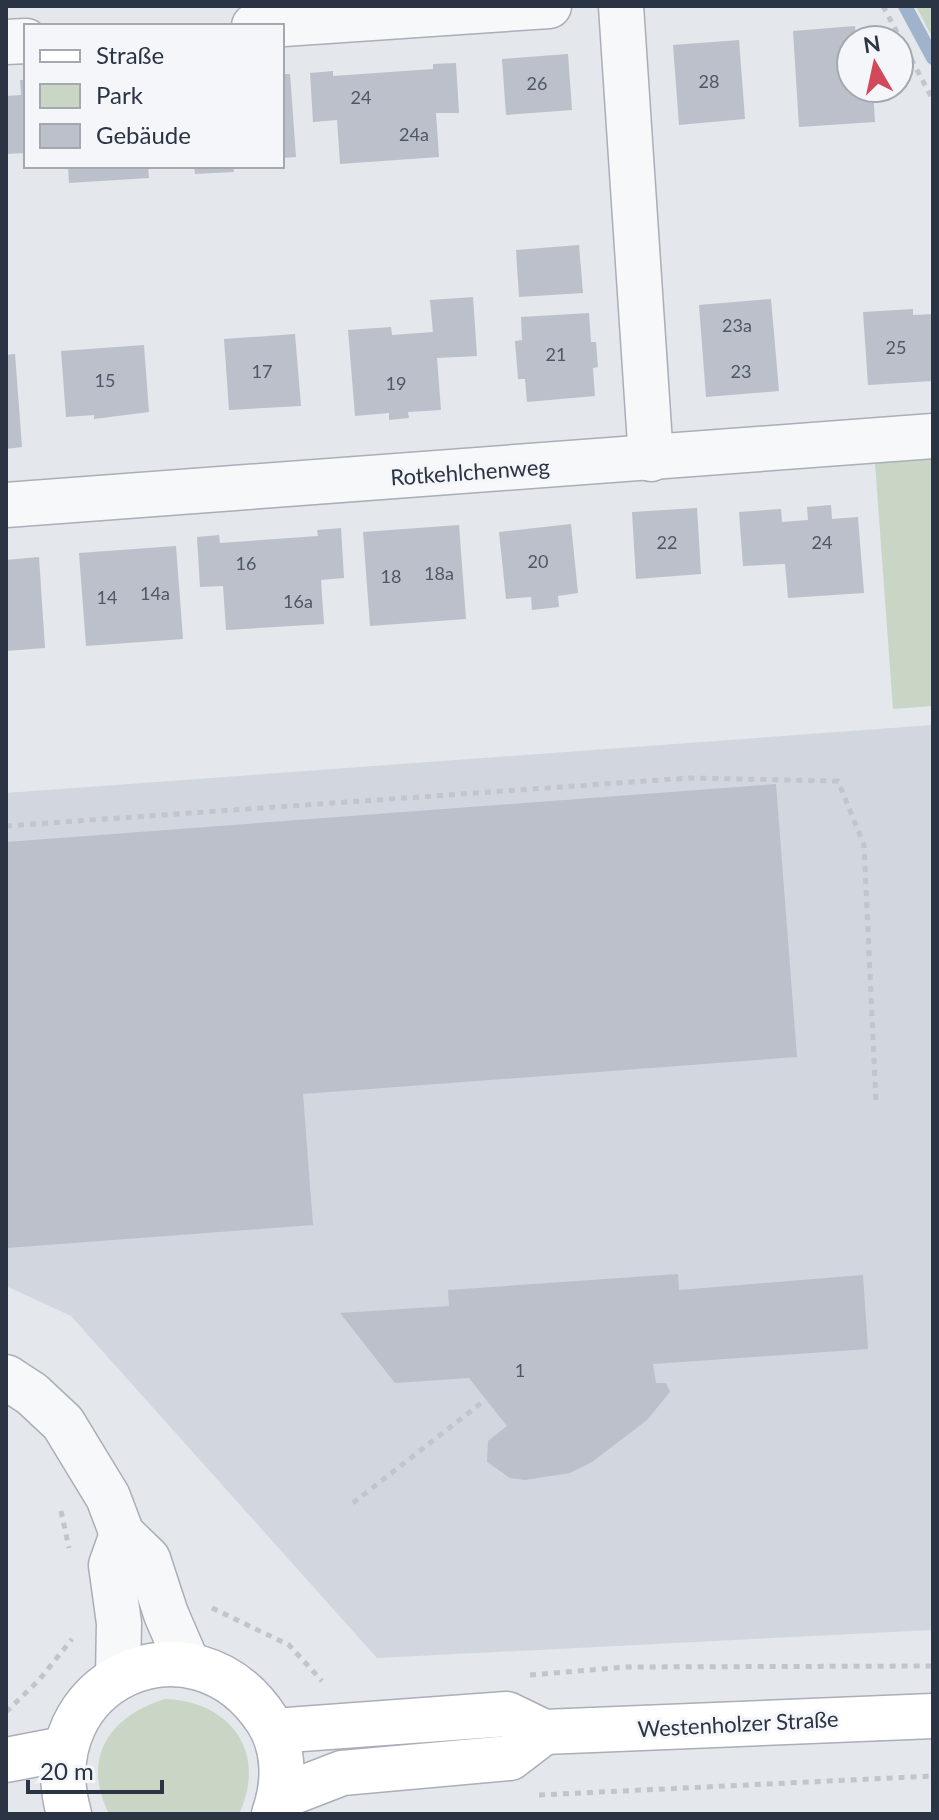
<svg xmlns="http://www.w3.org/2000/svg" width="939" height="1820" font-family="Lato,sans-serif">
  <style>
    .built { fill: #d2d6de }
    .green { fill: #c9d6c5 }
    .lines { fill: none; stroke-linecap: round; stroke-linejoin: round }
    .stream { stroke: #9fb4cc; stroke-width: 14 }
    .building { fill: #bbc0ca }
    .street-casing { stroke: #a9aeb7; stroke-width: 47 }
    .secondary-casing { stroke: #a9aeb7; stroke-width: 47 }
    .path { stroke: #c2c5cb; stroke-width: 5; stroke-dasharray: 6 6; stroke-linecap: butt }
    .street { stroke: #f7f8fa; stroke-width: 44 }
    .secondary { stroke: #fff; stroke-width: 44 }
    .labels { text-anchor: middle; stroke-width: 6; stroke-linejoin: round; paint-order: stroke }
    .number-label { font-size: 18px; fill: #4f5766 }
    .street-label { font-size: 22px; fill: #2b3445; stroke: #f4f6f9 }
  </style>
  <rect width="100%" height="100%" fill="#e4e7ec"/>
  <path class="built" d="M933 725V1630L377 1658 71 1316 6 1286V793Z"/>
  <g class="green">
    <path d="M916 6H933V39Z"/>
    <path d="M933 459V706L893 709 875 463Z"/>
    <path d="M165 1699C230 1701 268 1752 239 1814H109C81 1758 109 1716 165 1699Z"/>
  </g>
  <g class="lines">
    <path class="stream" d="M905 6 933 58"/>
  </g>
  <g class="building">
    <path d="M855 26 856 40H851V88H873L875 122 799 127 793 31Z"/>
    <path d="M739 40 745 119 679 125 673 45Z"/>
    <path d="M568 54 572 110 506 115 502 59Z"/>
    <path d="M456 63 459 113H436L439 157 340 164 337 120 313 122 310 73 333 71V76L433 69V64Z"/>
    <path d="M282 74H290L296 157 282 158Z"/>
    <path d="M20 80H26L25 153 6 154V96L21 95Z"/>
    <path d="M68 166H148L149 178 69 183Z"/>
    <path d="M194 166H233L234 172 195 174Z"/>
    <path d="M579 245 583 293 519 297 516 250Z"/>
    <path d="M473 297 477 356 437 358 441 410 408 412 409 418 389 420V413L355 416 348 330 391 327 392 335 433 332 430 300Z"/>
    <path d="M771 299 779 391 706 397 699 305Z"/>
    <path d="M913 309V315L933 314V381L868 385 863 312Z"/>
    <path d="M589 313 591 342H596L598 367 593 368 595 396 527 402 525 379H518L515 341 522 340 521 317Z"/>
    <path d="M295 334 301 406 229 410 224 339Z"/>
    <path d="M144 345 149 412 94 419V415L66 417 61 351Z"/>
    <path d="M15 354 22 447 6 449V355Z"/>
    <path d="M831 505 832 519 858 517 864 593 788 598 785 564 743 566 739 512 781 509 782 522 808 520 807 507Z"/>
    <path d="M697 508 701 574 636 579 632 512Z"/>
    <path d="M571 524 578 593 558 596 559 607 532 610 531 597 506 599 499 532Z"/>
    <path d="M459 525 466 619 370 626 363 532Z"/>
    <path d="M341 528 344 578 321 580 324 624 226 630 223 586 200 587 197 537 219 535 220 543 318 536 317 530Z"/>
    <path d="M176 546 183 639 86 646 79 553Z"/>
    <path d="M39 557 45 648 6 651V560Z"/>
    <path d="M776 784 797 1057 303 1094 313 1225 7 1248 6 842Z"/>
    <path d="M678 1274 679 1290 863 1275 868 1349 653 1364 656 1383H666L670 1392 647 1420 592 1462 570 1473 525 1480 510 1478 487 1462 488 1441 507 1426 469 1378 395 1383 340 1313 449 1306 448 1290Z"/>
  </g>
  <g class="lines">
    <defs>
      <g id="street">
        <path d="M621 6 651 459"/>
        <path d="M254 26 549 6"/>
        <path d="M6 42 26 41"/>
        <path d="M6 505 933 436"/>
        <path d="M6 1377 32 1394 63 1423 108 1497 122 1534 148 1559 166 1614 188 1665"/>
        <path d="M118 1677 119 1623 111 1565 122 1534"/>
      </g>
      <g id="secondary">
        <path d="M274 1731 507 1714 544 1732 933 1716"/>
        <path d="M6 1760 63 1749"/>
        <path d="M280 1797 342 1773 510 1758 544 1732"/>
        <path d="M69 1814C31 1679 193 1607 267 1720 285 1748 285 1783 274 1814"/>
      </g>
    </defs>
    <use href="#street" class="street-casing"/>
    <use href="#secondary" class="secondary-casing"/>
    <g class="path">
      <path d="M883 6 933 100"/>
      <path d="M6 826 689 778 838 781 864 845 876 1102"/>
      <path d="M353 1503 485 1400"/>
      <path d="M61 1511 69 1548"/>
      <path d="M212 1608 289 1645 322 1681"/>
      <path d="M530 1675 626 1667 933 1666"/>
      <path d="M6 1712 39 1680 72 1639"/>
      <path d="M539 1795 933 1776"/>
    </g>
    <use href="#street" class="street"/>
    <use href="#secondary" class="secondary"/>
  </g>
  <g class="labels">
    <g class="number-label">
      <text x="709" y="88">28</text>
      <text x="537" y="90">26</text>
      <text x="361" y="104">24</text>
      <text x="414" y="141">24a</text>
      <text x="737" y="332">23a</text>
      <text x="896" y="354">25</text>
      <text x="556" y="361">21</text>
      <text x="262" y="378">17</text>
      <text x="741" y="378">23</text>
      <text x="105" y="387">15</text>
      <text x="396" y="390">19</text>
      <text x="667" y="549">22</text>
      <text x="822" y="549">24</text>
      <text x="538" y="568">20</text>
      <text x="246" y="570">16</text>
      <text x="439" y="580">18a</text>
      <text x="391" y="583">18</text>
      <text x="155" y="600">14a</text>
      <text x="107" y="604">14</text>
      <text x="298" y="608">16a</text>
      <text x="520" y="1377">1</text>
    </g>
    <g class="street-label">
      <text transform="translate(470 472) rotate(-4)" y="8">Rotkehlchenweg</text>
      <text transform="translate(738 1724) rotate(-3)" y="8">Westenholzer Straße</text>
    </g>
  </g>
  <rect width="939" height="1820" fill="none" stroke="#2b3445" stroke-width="16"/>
  <rect x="24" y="24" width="260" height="144" fill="#f4f6f9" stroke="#a4a8b1" stroke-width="2"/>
  <rect x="40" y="50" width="40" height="12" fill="#ffffff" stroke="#a4a8b1" stroke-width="2"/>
  <text x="96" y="64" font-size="24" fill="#2b3445">Straße</text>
  <rect x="40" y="84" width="40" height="24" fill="#c9d6c5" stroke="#a4a8b1" stroke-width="2"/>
  <text x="96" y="104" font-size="24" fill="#2b3445">Park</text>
  <rect x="40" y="124" width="40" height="24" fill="#bbc0ca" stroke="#a4a8b1" stroke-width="2"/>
  <text x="96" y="144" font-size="24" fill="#2b3445">Gebäude</text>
  <g transform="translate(875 64) rotate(351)"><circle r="38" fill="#f4f6f9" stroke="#a4a8b1" stroke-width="2"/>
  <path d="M0-6L14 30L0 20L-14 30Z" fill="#d1495b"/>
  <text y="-12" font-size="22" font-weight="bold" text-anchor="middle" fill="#2b3445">N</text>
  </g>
  <path d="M28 1780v12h134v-12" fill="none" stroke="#2b3445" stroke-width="4"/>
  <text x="40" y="1780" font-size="24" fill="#2b3445" stroke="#f4f6f9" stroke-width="6" paint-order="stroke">20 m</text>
</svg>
